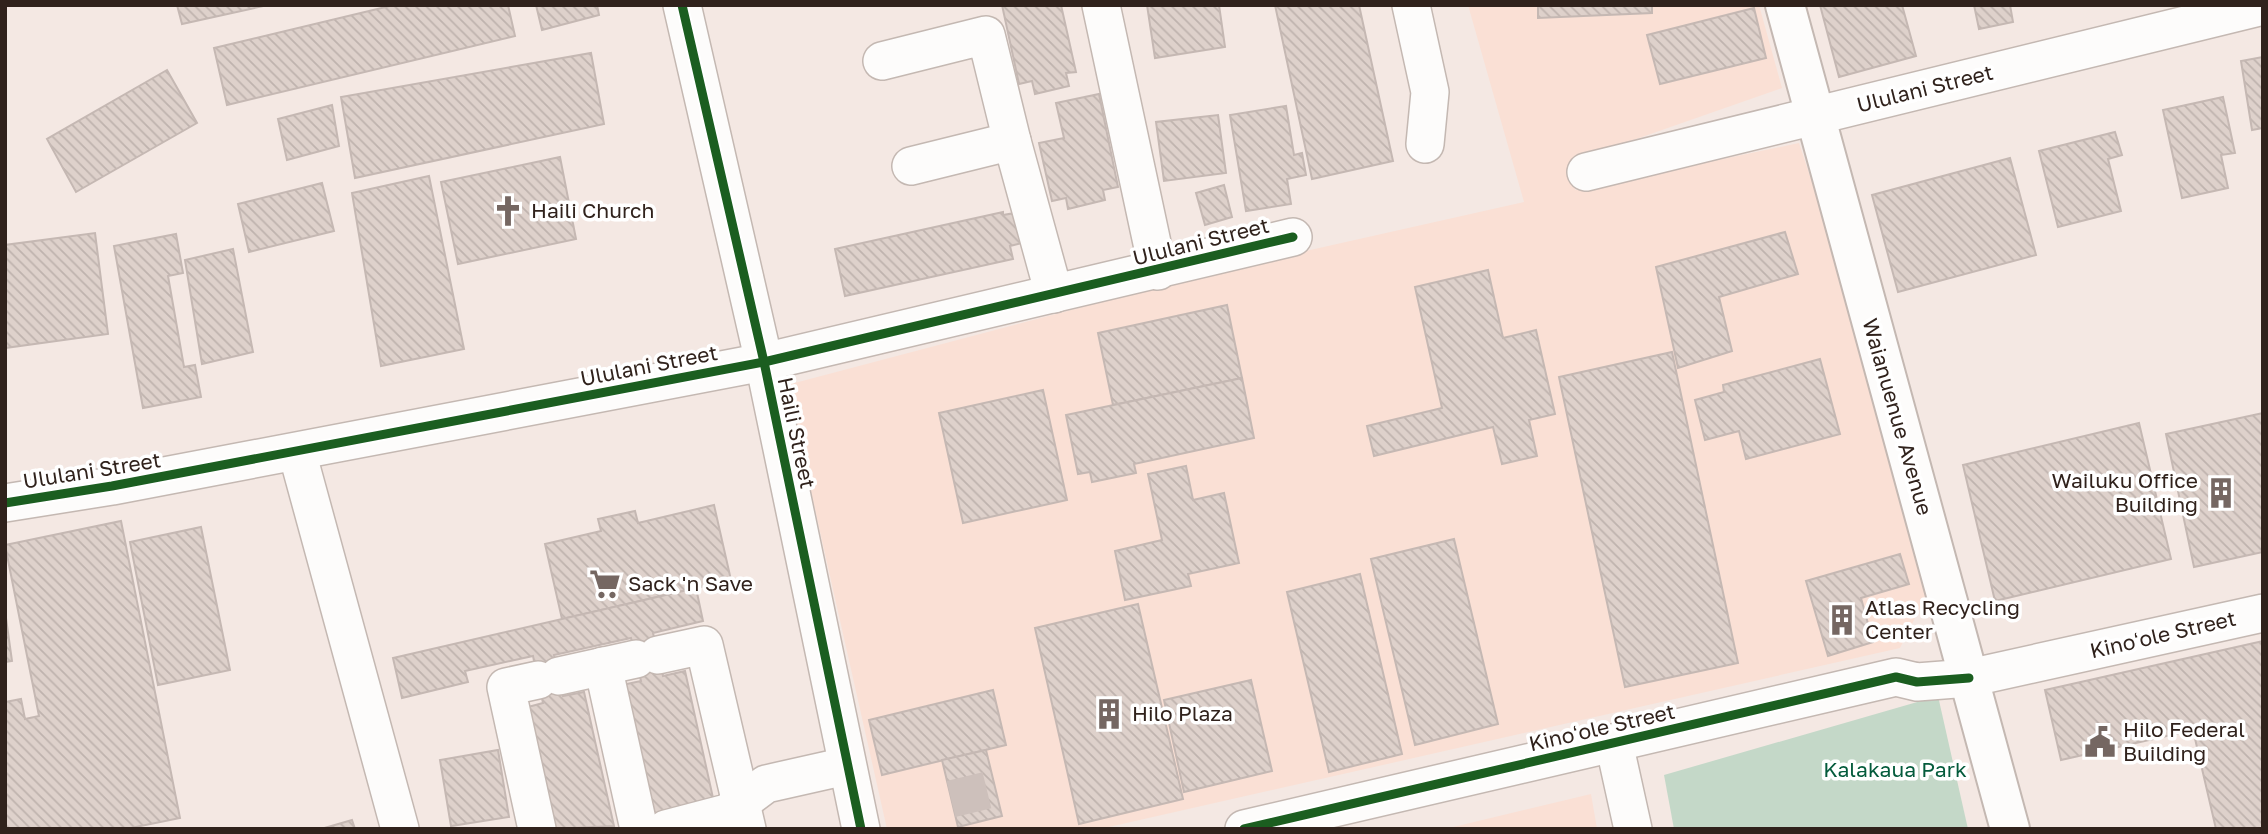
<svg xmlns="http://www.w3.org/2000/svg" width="2268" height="834" font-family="'Golos Text',sans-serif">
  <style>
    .built { fill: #fae0d5 }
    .park { fill: #c4d8c8 }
    .building { fill: url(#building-back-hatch); stroke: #c5b8b3; stroke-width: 2 }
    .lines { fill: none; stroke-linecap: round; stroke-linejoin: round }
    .minor-tunnel { stroke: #cdc0bb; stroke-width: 37; stroke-dasharray: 37 18; stroke-linecap: butt }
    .minor-casing { stroke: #c4b8b2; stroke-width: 40 }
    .major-casing { stroke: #c4b8b2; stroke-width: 42 }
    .minor { stroke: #fdfcfb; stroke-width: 37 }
    .major { stroke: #fdfcfb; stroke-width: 38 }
    .cycleway-casing { stroke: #fff; stroke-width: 13 }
    .cycleway { stroke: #1b5e20; stroke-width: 9 }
    .labels { text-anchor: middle; stroke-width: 7; stroke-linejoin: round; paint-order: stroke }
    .street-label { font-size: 21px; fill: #30221c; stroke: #fff }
    .poi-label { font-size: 21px; fill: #30221c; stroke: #fff; text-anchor: start }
    .park-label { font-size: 21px; fill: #045b3c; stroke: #fff }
  </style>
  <defs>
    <pattern id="building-back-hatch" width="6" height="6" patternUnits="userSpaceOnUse" patternTransform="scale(1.75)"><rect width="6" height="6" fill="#ded1cb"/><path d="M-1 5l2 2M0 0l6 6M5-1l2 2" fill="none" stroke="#bfb3ae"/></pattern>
  </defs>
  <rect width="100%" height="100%" fill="#f4e8e3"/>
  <g class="built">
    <path d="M1468 5H1759L1782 88 1579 159 1575 190 1799 143 1870 356 1926 596 1900 648 1100 829H887L787 385 1230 268 1524 202Z"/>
    <path d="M1591 794 1597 829H1445Z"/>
  </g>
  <path class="park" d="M1938 696 1968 829H1674L1664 775Z"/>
  <g class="building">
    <path d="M177 5H268L182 24Z"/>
    <path d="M394 5H508L515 36 227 105 214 48Z"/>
    <path d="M536 5H597L599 15 542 30Z"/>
    <path d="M1002 5H1061L1076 72 1066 73 1069 86 1035 94 1032 81 1019 84Z"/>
    <path d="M1147 5H1219L1225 47 1155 58Z"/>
    <path d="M1275 5H1359L1393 161 1312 179Z"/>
    <path d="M1538 5H1652V13L1538 18Z"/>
    <path d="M1820 5H1902L1916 56 1839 77Z"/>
    <path d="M1974 5H2010L2013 22 1979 29Z"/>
    <path d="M1754 8 1766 58 1660 84 1647 35Z"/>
    <path d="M591 53 604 124 355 178 341 97Z"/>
    <path d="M2263 57V128L2252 130 2241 61Z"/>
    <path d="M167 70 197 123 76 192 47 139Z"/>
    <path d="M1099 94 1118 187 1103 190 1105 200 1068 209 1066 198 1052 201 1039 143 1064 138 1056 103Z"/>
    <path d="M2223 97 2235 153 2221 155 2228 188 2182 198 2163 110Z"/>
    <path d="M332 105 339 146 287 160 278 119Z"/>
    <path d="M1286 106 1294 155 1302 153 1306 175 1287 179 1291 204 1246 211 1230 115Z"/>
    <path d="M1218 115 1226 173 1164 181 1156 122Z"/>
    <path d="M2115 132 2122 155 2108 159 2121 211 2058 227 2039 151Z"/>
    <path d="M560 157 576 239 458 264 441 182Z"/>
    <path d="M2010 158 2036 255 1898 292 1872 195Z"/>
    <path d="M429 176 464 349 381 366 352 193Z"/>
    <path d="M322 183 334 231 249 252 238 204Z"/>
    <path d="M1224 185 1232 217 1205 225 1196 193Z"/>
    <path d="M1003 212V215L1015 213 1022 243 1010 246 1013 259 845 296 835 249Z"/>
    <path d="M1785 232 1798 274 1719 297 1732 351 1678 368 1656 267Z"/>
    <path d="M95 233 108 334 5 348V245Z"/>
    <path d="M176 234 183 273 168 276 184 367 195 365 201 397 143 408 114 246Z"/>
    <path d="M233 249 253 352 202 364 185 260Z"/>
    <path d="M1488 270 1503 338 1536 330 1555 414 1529 420 1537 456 1502 464 1493 427 1374 456 1367 426 1442 408 1415 287Z"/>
    <path d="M1227 305 1242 378 1113 405 1098 333Z"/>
    <path d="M1672 352 1738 663 1625 687 1559 377Z"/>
    <path d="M1820 359 1840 434 1746 459 1739 431 1705 440 1695 400 1724 392 1723 385Z"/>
    <path d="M1242 378 1254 438 1134 464 1136 473 1092 482 1090 472 1078 474 1066 415Z"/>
    <path d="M1043 390 1067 500 963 523 939 413Z"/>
    <path d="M2263 413V552L2194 567 2166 434Z"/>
    <path d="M2139 423 2171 559 1995 601 1963 465Z"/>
    <path d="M1186 466 1193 500 1224 493 1239 563 1188 574 1191 586 1125 600 1115 551 1162 540 1148 474Z"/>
    <path d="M714 505 731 580 562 619 545 544 601 531 598 519 635 511 638 523Z"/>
    <path d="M121 521 180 818 126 829H5V702L21 699 25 719 39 716 5 545Z"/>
    <path d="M201 527 230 670 158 685 130 542Z"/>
    <path d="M1454 539 1498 724 1415 745 1371 559Z"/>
    <path d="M1900 554 1909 584 1861 598 1873 642 1828 656 1806 581Z"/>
    <path d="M1360 574 1402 754 1329 772 1287 592Z"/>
    <path d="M696 588 703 621 653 633 663 676 685 671 715 807 653 822 622 685 641 681 631 638 554 655 563 696 584 692 614 826 555 829 528 707 543 703 533 656 465 671 468 682 402 698 393 658Z"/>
    <path d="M1138 604 1183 799 1079 824 1035 628Z"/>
    <path d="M5 611 12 661 5 662Z"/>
    <path d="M2263 641V829H2216L2193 730 2061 760 2045 690Z"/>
    <path d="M1251 680 1272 771 1184 792 1164 700Z"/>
    <path d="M993 690 1006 745 882 775 869 720Z"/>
    <path d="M498 750 509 817 451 826 440 760Z"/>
    <path d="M986 750 1002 816 958 827 942 760Z"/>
    <path d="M352 820 355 829H321Z"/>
  </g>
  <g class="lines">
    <path class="minor-tunnel" d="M951 799 996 788"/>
    <defs>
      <g id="minor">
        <path d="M682 5 764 362 861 829"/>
        <path d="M1101 5 1158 271"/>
        <path d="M1411 5 1430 92 1425 144"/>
        <path d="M882 61 986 35 1012 141"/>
        <path d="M911 166 1012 141 1054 294"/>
        <path d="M1586 172 2263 6"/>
        <path d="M297 452 400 829"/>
        <path d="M5 503 112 486 764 362 1293 237"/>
        <path d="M658 655 704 645 747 829"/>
        <path d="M603 666 639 829"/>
        <path d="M559 676 636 659"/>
        <path d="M1614 743 1633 829"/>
        <path d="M537 829 506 687 538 680"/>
        <path d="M666 829 727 813 766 784 846 766"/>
        <path d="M1244 829 1896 677 1917 682 1969 678 2263 613"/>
      </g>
      <path id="major" d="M1785 5 2010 829"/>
    </defs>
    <use href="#minor" class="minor-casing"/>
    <use href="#major" class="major-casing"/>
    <use href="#minor" class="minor"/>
    <use href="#major" class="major"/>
    <defs>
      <g id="cycleway">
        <path d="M682 5 764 362 861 829"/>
        <path d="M5 503 112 486 764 362 1293 237"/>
        <path d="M1244 829 1896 677 1917 682 1969 678"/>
      </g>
    </defs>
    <use href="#cycleway" class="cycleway-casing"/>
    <use href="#cycleway" class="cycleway"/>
  </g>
  <defs>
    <symbol id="church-bare" viewBox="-9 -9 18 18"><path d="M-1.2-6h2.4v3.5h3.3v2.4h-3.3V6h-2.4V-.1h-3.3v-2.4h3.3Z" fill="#756762" stroke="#fff" stroke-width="2.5" paint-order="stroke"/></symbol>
    <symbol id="building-bare" viewBox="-9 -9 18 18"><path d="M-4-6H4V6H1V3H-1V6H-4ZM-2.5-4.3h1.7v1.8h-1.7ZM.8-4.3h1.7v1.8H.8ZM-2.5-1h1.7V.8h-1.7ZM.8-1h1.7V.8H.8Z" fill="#756762" stroke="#fff" stroke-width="2.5" paint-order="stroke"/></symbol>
    <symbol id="supermarket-bare" viewBox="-9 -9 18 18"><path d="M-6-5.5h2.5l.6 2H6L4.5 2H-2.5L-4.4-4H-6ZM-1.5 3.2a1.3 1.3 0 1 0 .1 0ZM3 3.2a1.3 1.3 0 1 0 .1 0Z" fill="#756762" stroke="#fff" stroke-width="2.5" paint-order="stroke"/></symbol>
    <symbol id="civic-bare" viewBox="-9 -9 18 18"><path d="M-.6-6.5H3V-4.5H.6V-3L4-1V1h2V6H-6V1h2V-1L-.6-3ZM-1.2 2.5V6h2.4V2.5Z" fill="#756762" stroke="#fff" stroke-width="2.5" paint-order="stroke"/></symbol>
  </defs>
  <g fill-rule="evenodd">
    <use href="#church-bare" x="486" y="189" width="44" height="44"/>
    <use href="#building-bare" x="2199" y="471" width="44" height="44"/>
    <use href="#supermarket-bare" x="583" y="562" width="44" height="44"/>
    <use href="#building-bare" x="1820" y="598" width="44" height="44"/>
    <use href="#building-bare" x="1087" y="692" width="44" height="44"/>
    <use href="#civic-bare" x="2078" y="720" width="44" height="44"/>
  </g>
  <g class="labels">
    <g class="street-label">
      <text transform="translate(1925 89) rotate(-14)" y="7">Ululani Street</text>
      <text transform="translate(1201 242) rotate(-14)" y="7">Ululani Street</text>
      <text transform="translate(649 366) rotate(-11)" y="7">Ululani Street</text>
      <text transform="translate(1897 417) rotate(74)" y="7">Waianuenue Avenue</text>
      <text transform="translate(796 433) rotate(78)" y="7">Haili Street</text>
      <text transform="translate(92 471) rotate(-9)" y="7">Ululani Street</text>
      <text transform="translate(2163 635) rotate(-13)" y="7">Kinoʻole Street</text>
      <text transform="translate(1602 728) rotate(-13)" y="7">Kinoʻole Street</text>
    </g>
    <g class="poi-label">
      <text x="531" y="218">Haili Church</text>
      <text x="2198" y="488" text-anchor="end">Wailuku Office<tspan x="2198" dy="24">Building</tspan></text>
      <text x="628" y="591">Sack 'n Save</text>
      <text x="1865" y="615">Atlas Recycling<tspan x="1865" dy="24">Center</tspan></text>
      <text x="1132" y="721">Hilo Plaza</text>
      <text x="2123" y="737">Hilo Federal<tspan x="2123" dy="24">Building</tspan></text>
    </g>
    <g class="park-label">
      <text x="1895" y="777">Kalakaua Park</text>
    </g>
  </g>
  <rect width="2268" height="834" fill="none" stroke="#30221c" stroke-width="14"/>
</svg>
